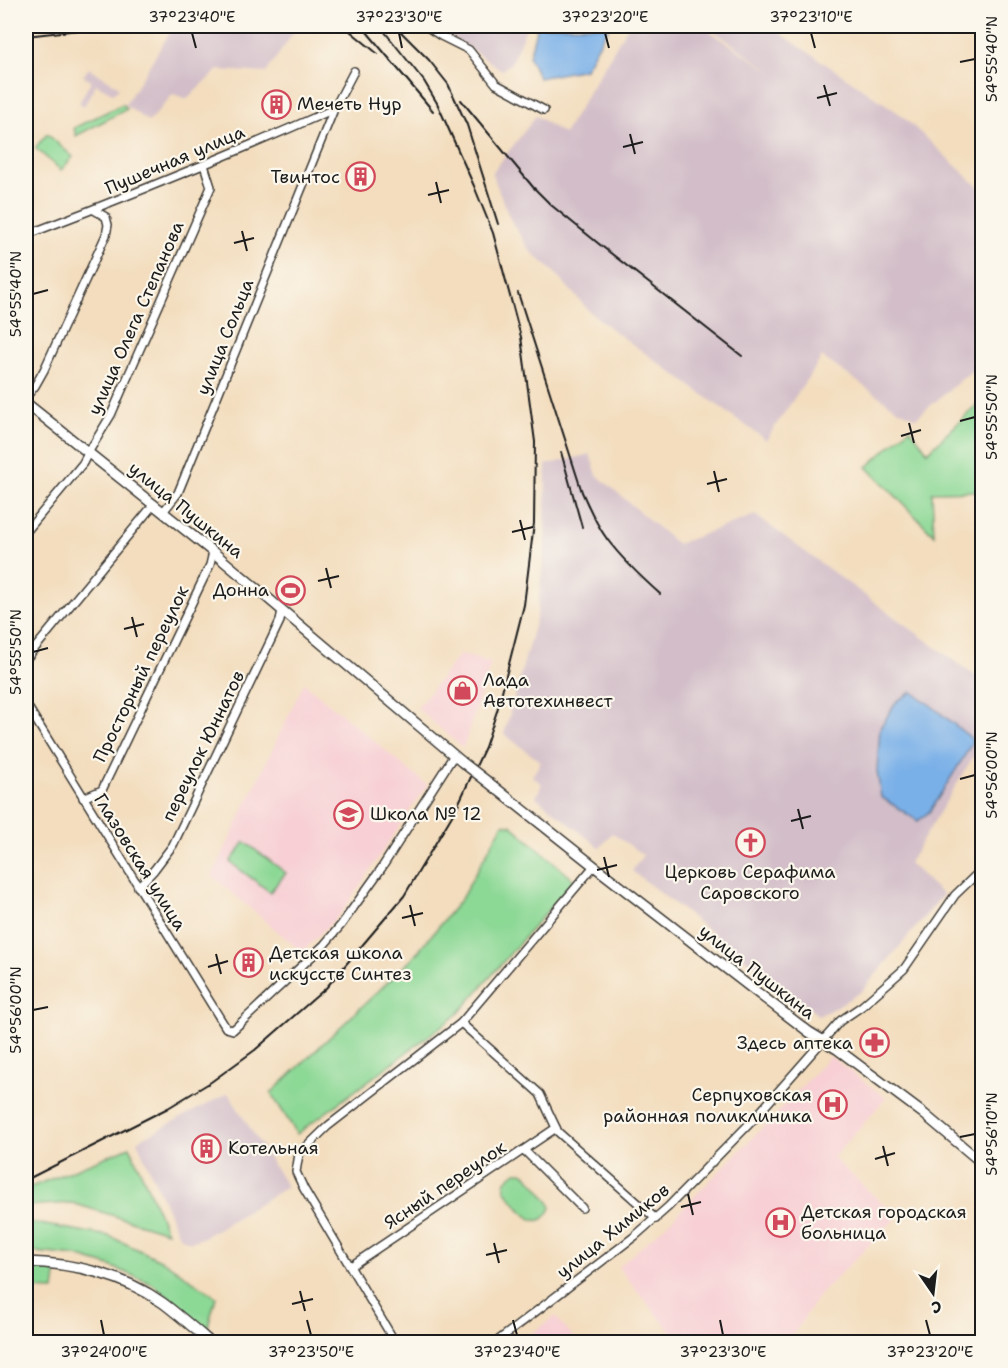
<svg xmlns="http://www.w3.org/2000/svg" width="1008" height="1368" font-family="'Shantell Sans',sans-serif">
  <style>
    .built { fill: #f7cfd4 }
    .industrial { fill: #d2bdc8 }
    .green { fill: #8cd895; stroke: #547a58; stroke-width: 1.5 }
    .water { fill: #7ab0e8; stroke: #4b6682; stroke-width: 1.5 }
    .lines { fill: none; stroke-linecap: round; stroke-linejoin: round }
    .street-casing { stroke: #3c3934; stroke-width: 10 }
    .secondary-casing { stroke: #3c3934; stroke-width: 12 }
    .street { stroke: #fff; stroke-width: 7 }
    .secondary { stroke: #fff; stroke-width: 9 }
    .rail { stroke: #1c1c1c; stroke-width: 2 }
    .secondary-bridge-casing { stroke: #3c3934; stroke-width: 12; stroke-linecap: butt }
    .secondary-bridge { stroke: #fff; stroke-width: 9 }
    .ticks { fill: none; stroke: #1c1c1c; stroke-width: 2 }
    .labels { text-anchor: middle; stroke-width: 4.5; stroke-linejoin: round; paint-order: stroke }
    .poi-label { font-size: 18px; fill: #1c1c1c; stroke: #fbf7ec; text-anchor: start }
    .street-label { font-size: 18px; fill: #1c1c1c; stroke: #fbf7ec }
    .neatline { fill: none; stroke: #1c1c1c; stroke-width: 2 }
    .ticks-label { font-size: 15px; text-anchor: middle; fill: #1c1c1c }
  </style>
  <rect width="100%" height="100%" fill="#fbf7ec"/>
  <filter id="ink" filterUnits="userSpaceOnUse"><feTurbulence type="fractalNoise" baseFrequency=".0167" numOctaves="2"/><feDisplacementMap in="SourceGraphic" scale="12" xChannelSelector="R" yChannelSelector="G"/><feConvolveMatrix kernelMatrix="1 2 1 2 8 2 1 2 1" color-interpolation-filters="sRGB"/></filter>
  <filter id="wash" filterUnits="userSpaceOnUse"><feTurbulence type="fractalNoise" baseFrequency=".008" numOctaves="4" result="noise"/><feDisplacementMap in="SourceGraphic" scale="24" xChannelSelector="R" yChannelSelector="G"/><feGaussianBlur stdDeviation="1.35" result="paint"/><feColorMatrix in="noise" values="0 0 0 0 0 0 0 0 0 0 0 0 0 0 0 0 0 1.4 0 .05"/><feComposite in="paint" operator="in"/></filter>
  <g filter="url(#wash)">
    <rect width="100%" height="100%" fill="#f3ddbe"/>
    <g class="built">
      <path d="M460 654 491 663 463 748 417 708Z"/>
      <path d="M304 683 427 785 342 912 302 952 212 876Z"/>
      <path d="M830 1056 886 1098 833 1158 897 1217 819 1295 795 1332 782 1342H682L671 1332 618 1267 664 1227 779 1111Z"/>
      <path d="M555 1316 577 1342H521Z"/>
    </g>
    <g class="industrial">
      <path d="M174 26H298L266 73 218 70 187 99 173 94 149 122 125 105Z"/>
      <path d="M436 26H527L511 63 502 70Z"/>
      <path d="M628 26H702L780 78 707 26H775L774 29 900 114 982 190V362L916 418 897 409 822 357 766 440 614 331 590 312 556 274 530 251 510 219 492 173 536 116 564 134Z"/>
      <path d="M89 68 119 87 114 94 96 84 84 106 79 103 91 81 83 76Z"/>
      <path d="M590 454 597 475 677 544 755 515 982 681V736L980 745 909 863 943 895 861 992 827 1012 818 1015 632 871 643 855 612 833 600 848 536 797 542 784 532 776 541 762 504 734 537 615 545 544 546 465Z"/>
      <path d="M228 1093 287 1187 204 1237 191 1242 182 1238 178 1234 137 1141Z"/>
    </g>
    <g class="green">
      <path d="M123 104 127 109 76 136 74 128Z"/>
      <path d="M47 134 73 157 61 170 35 148Z"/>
      <path d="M982 400V491L932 492 934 535 867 467 910 428 928 452Z"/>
      <path d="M503 824 511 825 574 880 458 1014 297 1134 271 1093 412 959 461 899Z"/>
      <path d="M245 842 286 873 270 892 230 862Z"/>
      <path d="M130 1147 167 1232 72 1203 26 1206V1189Z"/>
      <path d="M516 1172H522L527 1175 549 1202 551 1208C536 1239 517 1204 505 1190 503 1180 509 1178 516 1172Z"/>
      <path d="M28 1222 109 1236 165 1262 216 1297 207 1330 176 1303 152 1284 110 1266 76 1256 26 1251V1223Z"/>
      <path d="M26 1265 57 1268 54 1290 26 1289Z"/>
    </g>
    <g class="water">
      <path d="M537 26H609L585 69 539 78 529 57Z"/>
      <path d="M912 692 933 707 973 740 967 752 930 811 918 821 881 797 877 771 880 728 897 701Z"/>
    </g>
  </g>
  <g filter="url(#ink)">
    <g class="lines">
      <defs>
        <g id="street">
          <path d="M426 26 441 36 469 50 496 84 544 110"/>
          <path d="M26 235C129 196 232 154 334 109"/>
          <path d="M26 397 35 386 44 370 106 235 108 225 106 217 94 210"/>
          <path d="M163 512 178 493 334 109 354 71"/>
          <path d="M26 532 83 463 88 453 111 415 211 187 204 165"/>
          <path d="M26 659 154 504"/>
          <path d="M26 704 226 1028 233 1030 324 945 341 925 381 869 454 755"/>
          <path d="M83 798 102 790 210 565 213 552"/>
          <path d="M138 887 154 870 173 845 280 621 282 610"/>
          <path d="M461 1023 540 1094 558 1132 656 1219"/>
          <path d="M524 1150 582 1208"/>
          <path d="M351 1266 556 1128"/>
          <path d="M395 1342 304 1189 296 1172 299 1154 328 1126 461 1023 594 866"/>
          <path d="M496 1342 635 1236 668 1207 753 1120 840 1021 862 1006 904 969 955 895 982 869"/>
        </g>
        <g id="secondary">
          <path d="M26 403 213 552 462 762"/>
          <path d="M488 782 594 866 754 990 809 1032 837 1049 924 1114 982 1163"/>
          <path d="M26 1262C73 1263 124 1275 163 1303 179 1315 195 1329 210 1342"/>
        </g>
      </defs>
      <use href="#street" class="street-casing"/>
      <use href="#secondary" class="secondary-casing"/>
      <use href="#street" class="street"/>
      <use href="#secondary" class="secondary"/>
      <g class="rail">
        <path d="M344 26 378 54"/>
        <path d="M362 26 433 111"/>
        <path d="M395 26 429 60 448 84 467 125 498 224"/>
        <path d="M26 36 114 26"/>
        <path d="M461 100 533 187 551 205 599 244 742 356"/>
        <path d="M518 293 582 492C589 508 596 524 607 539 622 559 641 577 660 594"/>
        <path d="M561 452 582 527"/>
        <path d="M26 1180 168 1108 211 1082 255 1050 326 988 404 896 456 809 485 747 497 711 524 605 534 523 535 442 521 337 493 233 474 186 437 103 424 81 380 26"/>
      </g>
      <defs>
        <path id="secondary-bridge" d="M462 762 488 782"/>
      </defs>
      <use href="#secondary-bridge" class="secondary-bridge-casing"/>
      <use href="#secondary-bridge" class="secondary-bridge"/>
    </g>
  </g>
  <path class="ticks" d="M192 33 196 48M399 33 402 48M605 33 609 48M811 33 815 48M960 62 975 59M824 85 830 106M817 98 837 93M630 134 635 154M623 147 643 142M436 182 441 203M428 195 449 190M242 231 247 251M234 243 254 238M33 294 48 290M960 421 975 417M909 423 914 443M901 436 921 430M714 471 719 492M707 484 727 479M520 520 525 540M512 532 533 527M326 568 331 588M318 581 339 576M132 617 137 637M124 629 144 624M33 652 48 648M960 779 975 775M798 809 803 829M791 821 811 816M604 857 609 877M597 870 617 865M410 905 415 926M402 918 423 913M216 954 221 974M208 967 228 961M33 1010 48 1007M960 1137 975 1134M883 1146 888 1166M875 1159 895 1153M688 1194 693 1215M681 1207 701 1202M494 1243 499 1263M486 1255 507 1250M300 1291 305 1311M292 1304 313 1299M101 1320 104 1335M307 1320 311 1335M513 1320 517 1335M720 1320 723 1335M926 1320 930 1335"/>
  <defs>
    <symbol id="building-ring" viewBox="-11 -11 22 22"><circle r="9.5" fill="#fbf7ec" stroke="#d1495b" stroke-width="1.5"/><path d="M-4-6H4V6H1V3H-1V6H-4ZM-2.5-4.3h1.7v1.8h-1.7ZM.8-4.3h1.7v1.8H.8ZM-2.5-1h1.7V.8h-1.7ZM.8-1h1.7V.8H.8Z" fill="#d1495b"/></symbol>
    <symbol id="stadium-ring" viewBox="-11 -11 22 22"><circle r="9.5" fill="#fbf7ec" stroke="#d1495b" stroke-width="1.5"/><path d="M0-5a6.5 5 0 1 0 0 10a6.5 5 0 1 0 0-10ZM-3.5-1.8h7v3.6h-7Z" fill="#d1495b"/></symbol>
    <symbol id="shop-ring" viewBox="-11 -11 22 22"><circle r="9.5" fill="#fbf7ec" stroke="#d1495b" stroke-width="1.5"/><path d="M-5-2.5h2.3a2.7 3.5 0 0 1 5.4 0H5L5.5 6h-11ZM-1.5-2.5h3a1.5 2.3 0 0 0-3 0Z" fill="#d1495b"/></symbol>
    <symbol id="school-ring" viewBox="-11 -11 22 22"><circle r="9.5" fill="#fbf7ec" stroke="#d1495b" stroke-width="1.5"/><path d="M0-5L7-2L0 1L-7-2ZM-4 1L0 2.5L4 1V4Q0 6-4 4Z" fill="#d1495b"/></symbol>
    <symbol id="church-ring" viewBox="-11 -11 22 22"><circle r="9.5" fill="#fbf7ec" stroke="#d1495b" stroke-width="1.5"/><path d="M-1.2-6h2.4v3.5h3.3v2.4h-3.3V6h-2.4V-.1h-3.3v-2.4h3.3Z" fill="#d1495b"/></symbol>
    <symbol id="pharmacy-ring" viewBox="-11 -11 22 22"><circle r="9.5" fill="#fbf7ec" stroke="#d1495b" stroke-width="1.5"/><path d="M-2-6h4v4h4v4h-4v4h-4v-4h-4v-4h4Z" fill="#d1495b"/></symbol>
    <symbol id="hospital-ring" viewBox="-11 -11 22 22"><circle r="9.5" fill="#fbf7ec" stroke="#d1495b" stroke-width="1.5"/><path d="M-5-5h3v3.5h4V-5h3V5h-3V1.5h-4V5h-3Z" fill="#d1495b"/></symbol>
  </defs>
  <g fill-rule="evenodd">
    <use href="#building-ring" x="260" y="88" width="33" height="33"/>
    <use href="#building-ring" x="344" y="160" width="33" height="33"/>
    <use href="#stadium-ring" x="274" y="574" width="33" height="33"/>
    <use href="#shop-ring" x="446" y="674" width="33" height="33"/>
    <use href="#school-ring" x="332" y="798" width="33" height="33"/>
    <use href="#church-ring" x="734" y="826" width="33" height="33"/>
    <use href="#building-ring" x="232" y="946" width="33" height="33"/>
    <use href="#pharmacy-ring" x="858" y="1026" width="33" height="33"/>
    <use href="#hospital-ring" x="816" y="1088" width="33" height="33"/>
    <use href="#building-ring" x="190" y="1132" width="33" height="33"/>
    <use href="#hospital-ring" x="764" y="1206" width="33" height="33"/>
  </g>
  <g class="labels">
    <g class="poi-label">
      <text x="297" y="110">Мечеть Нур</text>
      <text x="340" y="183" text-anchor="end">Твинтос</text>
      <text x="269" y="596" text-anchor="end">Донна</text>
      <text x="483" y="686">Лада<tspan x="483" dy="21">Автотехинвест</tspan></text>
      <text x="370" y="820">Школа № 12</text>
      <text x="750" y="878" text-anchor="middle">Церковь Серафима<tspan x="750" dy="21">Саровского</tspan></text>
      <text x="269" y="959">Детская школа<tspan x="269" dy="21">искусств Синтез</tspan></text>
      <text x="853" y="1049" text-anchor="end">Здесь аптека</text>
      <text x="812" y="1101" text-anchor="end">Серпуховская<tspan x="812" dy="21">районная поликлиника</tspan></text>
      <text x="228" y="1154">Котельная</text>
      <text x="801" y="1218">Детская городская<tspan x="801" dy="21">больница</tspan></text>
    </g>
    <g class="street-label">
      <text transform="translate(175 160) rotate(-23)" y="6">Пушечная улица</text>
      <text transform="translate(136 318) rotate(-66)" y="6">улица Олега Степанова</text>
      <text transform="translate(225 337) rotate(-68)" y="6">улица Сольца</text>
      <text transform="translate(186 510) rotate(39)" y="6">улица Пушкина</text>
      <text transform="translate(141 674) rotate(-64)" y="6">Просторный переулок</text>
      <text transform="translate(203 746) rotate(-64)" y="6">переулок Юннатов</text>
      <text transform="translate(140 862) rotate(58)" y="6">Глазовская улица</text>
      <text transform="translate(757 972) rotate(38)" y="6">улица Пушкина</text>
      <text transform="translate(445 1185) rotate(-34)" y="6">Ясный переулок</text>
      <text transform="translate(613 1231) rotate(-39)" y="6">улица Химиков</text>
    </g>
  </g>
  <rect width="1008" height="1368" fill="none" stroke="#fbf7ec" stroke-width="66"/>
  <g transform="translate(933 1293) rotate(166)" stroke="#fbf7ec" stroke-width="4.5" paint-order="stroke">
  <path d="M0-4.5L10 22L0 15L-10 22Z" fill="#1c1c1c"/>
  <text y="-9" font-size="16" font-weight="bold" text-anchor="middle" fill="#1c1c1c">С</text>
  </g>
  <rect x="33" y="33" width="942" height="1302" class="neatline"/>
  <g class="ticks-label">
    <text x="192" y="22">37°23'40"E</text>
    <text x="399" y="22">37°23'30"E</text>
    <text x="605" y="22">37°23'20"E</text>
    <text x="811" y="22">37°23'10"E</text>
    <text transform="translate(992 59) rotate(-90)" y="5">54°55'40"N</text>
    <text transform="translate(16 294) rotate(-90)" y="5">54°55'40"N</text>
    <text transform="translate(992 417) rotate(-90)" y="5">54°55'50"N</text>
    <text transform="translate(16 652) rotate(-90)" y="5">54°55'50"N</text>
    <text transform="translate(992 775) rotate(-90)" y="5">54°56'00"N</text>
    <text transform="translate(16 1010) rotate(-90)" y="5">54°56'00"N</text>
    <text transform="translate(992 1134) rotate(-90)" y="5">54°56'10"N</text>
    <text x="104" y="1357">37°24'00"E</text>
    <text x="311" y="1357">37°23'50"E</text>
    <text x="517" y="1357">37°23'40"E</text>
    <text x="723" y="1357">37°23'30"E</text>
    <text x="930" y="1357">37°23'20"E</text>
  </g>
</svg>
